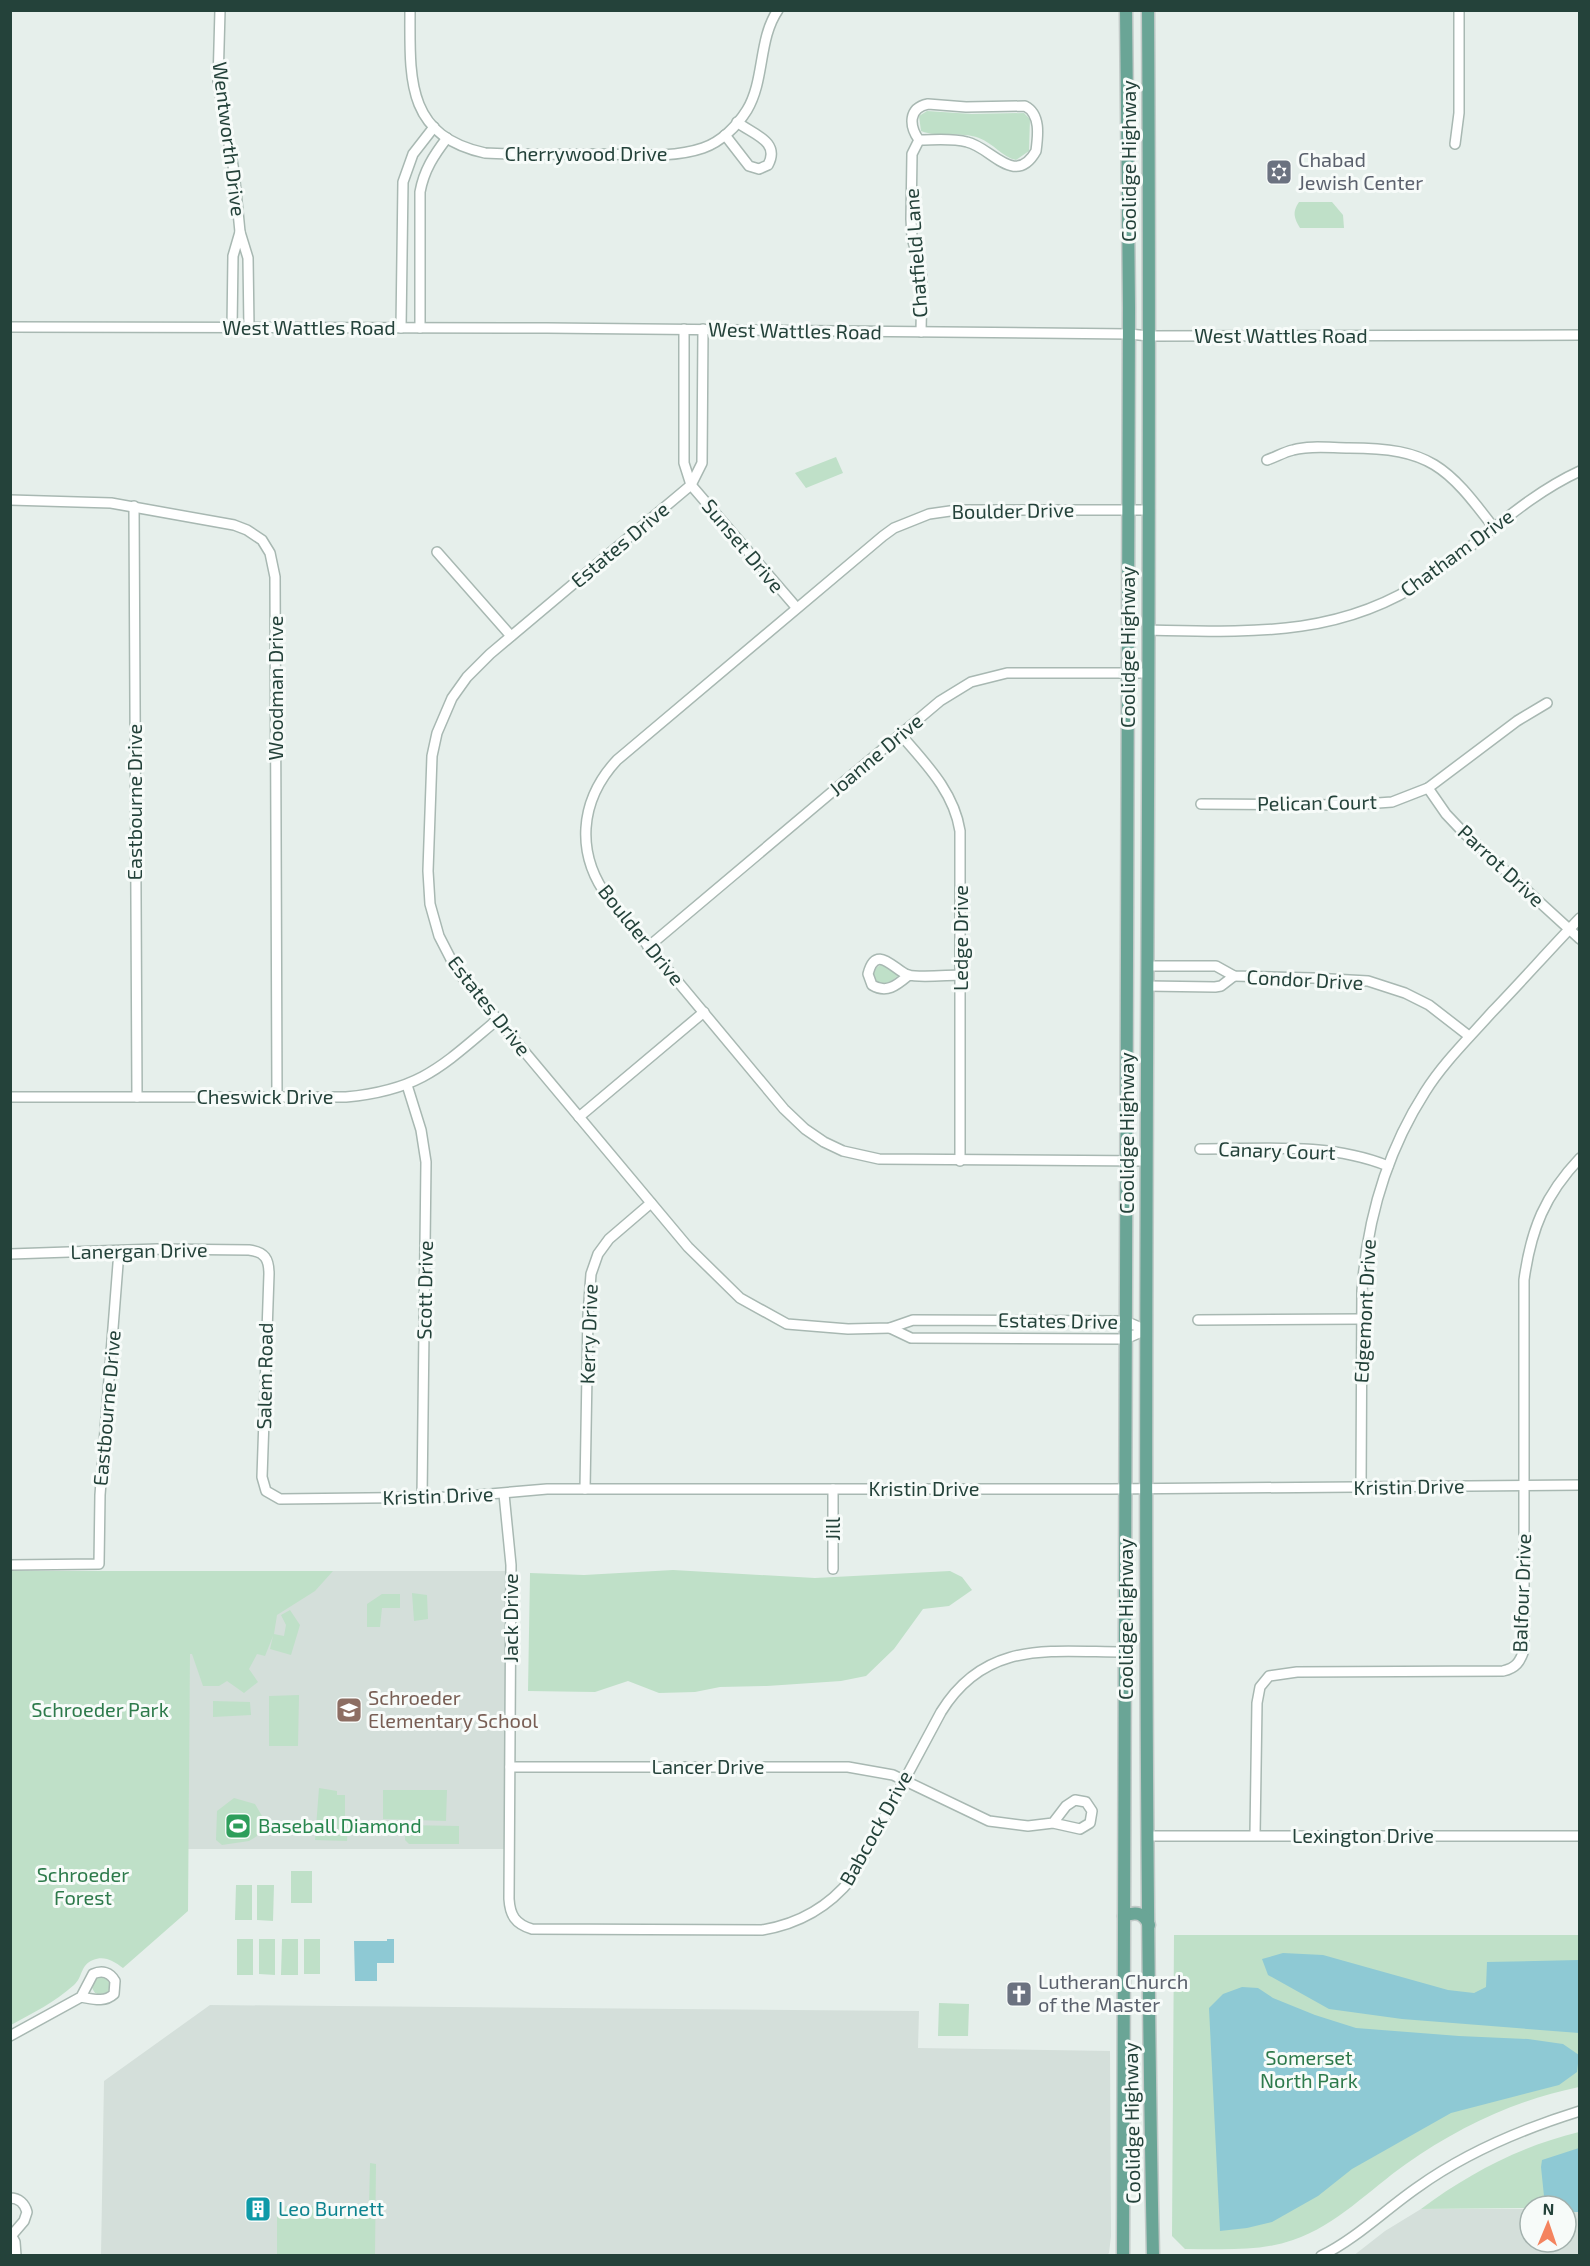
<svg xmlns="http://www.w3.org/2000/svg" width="1590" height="2266" font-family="'Exo 2',sans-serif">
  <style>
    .built { fill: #d4dfda }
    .green { fill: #bfe0c8 }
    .water { fill: #8ec9d4 }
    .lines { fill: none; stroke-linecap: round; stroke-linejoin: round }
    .minor-casing { stroke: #a8b8b2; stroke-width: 12 }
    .major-casing { stroke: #c2cac8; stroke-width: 15 }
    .minor { stroke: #fff; stroke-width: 9 }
    .major { stroke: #6aa596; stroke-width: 12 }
    .labels { text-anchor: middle; stroke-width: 6; stroke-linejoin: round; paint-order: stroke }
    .street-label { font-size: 20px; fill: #24423a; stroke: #f7fbf9 }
    .worship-label { font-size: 20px; fill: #5b616d; stroke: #f7fbf9; text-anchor: start }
    .education-label { font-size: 20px; fill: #785e54; stroke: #f7fbf9; text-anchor: start }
    .park-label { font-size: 20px; fill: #2d7a4b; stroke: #f7fbf9 }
    .leisure-label { font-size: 20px; fill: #27864d; stroke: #f7fbf9; text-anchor: start }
    .culture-label { font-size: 20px; fill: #0d838f; stroke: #f7fbf9; text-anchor: start }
  </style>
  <rect width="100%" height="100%" fill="#e6efeb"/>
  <g class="built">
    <path d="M190 1571H510L509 1849H188Z"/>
    <path d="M210 2005 919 2011 918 2048 1110 2051 1111 2236 1109 2253 1107 2255 101 2256 104 2081Z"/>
    <path d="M1421 2209H1530V2242H1566V2209H1579V2255L1353 2256 1385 2231Z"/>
  </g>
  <g class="green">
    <path d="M927 111 972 114 1024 113 1030 119 1029 151 1016 160C1002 157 993 143 979 138 960 131 939 138 921 131L919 116Z"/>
    <path d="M1299 202H1332L1343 215 1344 228H1300C1294 218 1292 212 1299 202Z"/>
    <path d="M836 457 843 473 806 488 795 473Z"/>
    <path d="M880 965H887L899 975 898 976 887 984H878L873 975 876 968Z"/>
    <path d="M673 1570 815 1578 950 1571 962 1577 972 1590 949 1606 923 1609 894 1649 866 1676 841 1681 767 1686 720 1687 695 1692 659 1693 628 1681 595 1692 528 1691 530 1573 584 1575Z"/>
    <path d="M11 1571H333L315 1591 277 1615 274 1634 284 1636 286 1625 281 1615 290 1610 300 1625 291 1655 270 1649 273 1636 265 1656 257 1654 249 1669 258 1682 244 1693 227 1681 219 1686H203L192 1654H190L188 1911 123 1968C114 1961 104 1955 93 1960 80 1965 83 1977 74 1985 55 2002 33 2013 11 2025Z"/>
    <path d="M412 1593 427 1595 428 1619 414 1621Z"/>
    <path d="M382 1594H400V1608H382L380 1627H367V1604Z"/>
    <path d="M299 1695 298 1746H269V1696Z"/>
    <path d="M213 1701 250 1702 251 1715 213 1717Z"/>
    <path d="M319 1788 337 1791V1795H345V1816L348 1819 347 1841 315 1840Z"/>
    <path d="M383 1790H447L446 1821 383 1819Z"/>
    <path d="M234 1798 255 1804 262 1816 257 1836 249 1841 222 1845 216 1840 217 1811Z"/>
    <path d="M405 1825 459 1826V1844H409L405 1840Z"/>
    <rect x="291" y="1871" width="21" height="32"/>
    <path d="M236 1885H252V1920H235Z"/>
    <path d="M257 1885H274L273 1921 257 1920Z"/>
    <path d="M1174 1935H1579V2087C1516 2100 1459 2127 1406 2164 1369 2190 1337 2225 1293 2240 1259 2252 1221 2249 1185 2249L1172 2236Z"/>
    <rect x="237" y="1939" width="16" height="36"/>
    <path d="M259 1939H275V1975L259 1974Z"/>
    <path d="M282 1939H298V1975H281Z"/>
    <rect x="304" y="1939" width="16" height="35"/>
    <circle cx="101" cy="1986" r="9"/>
    <path d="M939 2003 969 2004 968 2036H938Z"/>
    <path d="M1579 2132V2208L1530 2206V2208L1421 2209C1469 2173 1521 2146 1579 2132Z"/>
    <path d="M370 2163 376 2164 375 2255H277V2215L286 2206H369Z"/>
  </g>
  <g class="water">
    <path d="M387 1939H394V1963H377V1981H355L354 1941H387Z"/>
    <path d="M1283 1953 1323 1955 1448 1990 1474 1993 1486 1987 1487 1962 1579 1960V2033L1402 2019 1329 2009 1268 1975 1262 1959Z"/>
    <path d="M1242 1987 1258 1988 1273 1998 1315 2015 1356 2028 1459 2036 1528 2039 1563 2044 1579 2055 1577 2072 1559 2085 1451 2113 1352 2169 1318 2196 1272 2222 1247 2228 1220 2231 1209 2008 1223 1994Z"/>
    <path d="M1579 2148V2212H1566V2206H1545L1541 2167 1542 2160Z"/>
  </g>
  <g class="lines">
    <defs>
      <g id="minor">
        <path d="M220 10 218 83 234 171 240 232"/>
        <path d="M410 10C410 77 405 136 485 153 523 155 561 154 599 154 633 154 671 159 703 148 721 142 737 126 747 110 765 80 758 39 778 10"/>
        <path d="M928 104 966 107 1025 106C1041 114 1038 136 1036 151 1015 188 991 147 967 142 952 138 935 140 919 140 909 126 908 108 928 104Z"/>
        <path d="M725 135 749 166 759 169 768 165C781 141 752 134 737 122"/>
        <path d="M919 140 912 154 911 219 912 237 922 277 921 332"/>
        <path d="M1455 144 1459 113V10"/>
        <path d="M10 327 547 328 1129 334 1149 336 1580 335"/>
        <path d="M232 328 233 256 240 232 248 258 249 328"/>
        <path d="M401 328 403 182 413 154 434 127"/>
        <path d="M420 328V192C424 170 434 155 447 138"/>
        <path d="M684 329V463L691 485 796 607"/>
        <path d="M703 329 702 463 691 485 490 654 467 677 452 698 437 733 432 756 428 871 430 904 439 936 457 971 688 1247 740 1298 787 1324 848 1329 890 1328 913 1320 1125 1321 1146 1330"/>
        <path d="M1267 460C1276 457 1284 452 1293 450 1310 445 1331 448 1349 448 1430 448 1447 466 1494 528"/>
        <path d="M10 500 111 503 234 525 247 530 262 540 270 553 275 577 277 1097"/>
        <path d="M134 506 137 1097"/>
        <path d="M437 552 511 636"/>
        <path d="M1148 630C1249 632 1340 638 1428 578 1479 544 1523 497 1580 471"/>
        <path d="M901 735C926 764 954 792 960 831V1161"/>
        <path d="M1428 788 1446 814 1464 833 1580 939"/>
        <path d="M1201 804 1350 805 1392 802 1428 788 1517 721 1547 703"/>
        <path d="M648 947 940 701 971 682 1007 673H1148"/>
        <path d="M1147 966H1216L1234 976 1313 978 1368 981 1405 993 1429 1005 1469 1036"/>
        <path d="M909 975C897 985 887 994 872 985L868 974C876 942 895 971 908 975 920 978 948 975 961 975"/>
        <path d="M1147 986 1215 987 1221 986 1234 976"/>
        <path d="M407 1085 421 1130 426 1162 422 1498"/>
        <path d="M10 1097H346C421 1090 442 1066 497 1020"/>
        <path d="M579 1117 704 1012"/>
        <path d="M1200 1149C1262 1149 1329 1142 1388 1166"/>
        <path d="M1146 1161 879 1159 843 1151 824 1142 805 1129 784 1109 609 899C575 854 579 801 617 760L883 536 894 528 929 514 957 510H1148"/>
        <path d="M10 1254 157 1249 249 1250C265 1252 269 1259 269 1274L262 1477 266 1491 280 1499 455 1497 547 1489H1110L1580 1485"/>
        <path d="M1198 1320 1362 1319"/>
        <path d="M890 1328 911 1338 1125 1339 1146 1330"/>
        <path d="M1361 1487 1362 1291C1367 1219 1386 1153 1425 1092 1443 1063 1469 1038 1492 1012 1522 981 1550 949 1580 918"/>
        <path d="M585 1489 588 1315 591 1274 598 1254 609 1239 651 1203"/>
        <path d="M833 1489V1569"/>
        <path d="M504 1494 511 1565 509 1899C510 1915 515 1924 532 1929L762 1930C799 1924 828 1908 852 1878L941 1712C986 1639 1051 1652 1125 1652"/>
        <path d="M10 1565 99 1564 100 1495 119 1251"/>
        <path d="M510 1767H848L893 1775 989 1821 1028 1826 1053 1823 1080 1829 1090 1823 1092 1811 1086 1802 1075 1800 1066 1806 1053 1823"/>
        <path d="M1255 1835 1257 1703 1260 1687 1269 1676 1297 1672 1503 1671C1516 1668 1520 1662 1524 1650V1280C1531 1229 1545 1195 1580 1158"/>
        <path d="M1147 1836H1580"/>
        <path d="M10 2036 81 1997 93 1974C102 1970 110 1972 115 1981L114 1994C104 2003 93 1999 81 1997"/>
        <path d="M10 2198C19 2198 25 2204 27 2212L24 2221 12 2235"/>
        <path d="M10 2233 15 2242 16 2256"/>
        <path d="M1321 2256C1356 2239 1386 2209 1418 2187 1467 2152 1522 2129 1580 2111"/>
      </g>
      <g id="major">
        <path d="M1148 10C1153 759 1138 1507 1153 2256"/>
        <path d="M1124 1916C1136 1911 1144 1913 1149 1925"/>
        <path d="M1123 2256 1129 307 1126 10"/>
      </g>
    </defs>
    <use href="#minor" class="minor-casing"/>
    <use href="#major" class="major-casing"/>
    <use href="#minor" class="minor"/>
    <use href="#major" class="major"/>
  </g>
  <defs>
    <symbol id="synagogue-square" viewBox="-11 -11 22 22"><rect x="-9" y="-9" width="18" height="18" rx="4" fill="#6b7280" stroke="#f7fbf9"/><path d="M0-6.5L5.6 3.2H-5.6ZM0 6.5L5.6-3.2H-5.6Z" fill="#fff"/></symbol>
    <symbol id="school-square" viewBox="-11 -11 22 22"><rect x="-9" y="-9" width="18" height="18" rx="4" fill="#8d6e63" stroke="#f7fbf9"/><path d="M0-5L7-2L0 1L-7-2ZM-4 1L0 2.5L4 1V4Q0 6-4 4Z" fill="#fff"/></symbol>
    <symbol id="stadium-square" viewBox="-11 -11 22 22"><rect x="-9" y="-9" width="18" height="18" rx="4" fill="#2e9e5b" stroke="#f7fbf9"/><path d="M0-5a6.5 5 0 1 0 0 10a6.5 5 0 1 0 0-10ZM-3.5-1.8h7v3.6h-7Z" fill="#fff"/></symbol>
    <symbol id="church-square" viewBox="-11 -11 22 22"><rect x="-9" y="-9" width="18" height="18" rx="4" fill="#6b7280" stroke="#f7fbf9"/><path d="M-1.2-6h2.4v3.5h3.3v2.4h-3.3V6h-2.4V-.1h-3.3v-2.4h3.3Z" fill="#fff"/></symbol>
    <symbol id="building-square" viewBox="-11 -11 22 22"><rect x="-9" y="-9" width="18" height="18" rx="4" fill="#0f9aa8" stroke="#f7fbf9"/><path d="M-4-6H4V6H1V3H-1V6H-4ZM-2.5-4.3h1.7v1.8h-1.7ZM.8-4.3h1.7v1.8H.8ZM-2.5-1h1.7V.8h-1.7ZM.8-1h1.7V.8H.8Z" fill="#fff"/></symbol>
  </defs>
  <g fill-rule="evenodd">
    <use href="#synagogue-square" x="1264" y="157" width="30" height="30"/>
    <use href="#school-square" x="334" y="1695" width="30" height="30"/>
    <use href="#stadium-square" x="223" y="1811" width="30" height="30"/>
    <use href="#church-square" x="1004" y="1979" width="30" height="30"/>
    <use href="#building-square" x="243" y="2194" width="30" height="30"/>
  </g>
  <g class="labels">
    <g class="street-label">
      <text transform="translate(229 139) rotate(83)" y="7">Wentworth Drive</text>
      <text x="586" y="161">Cherrywood Drive</text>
      <text transform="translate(1129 161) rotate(-90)" y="7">Coolidge Highway</text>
      <text transform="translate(916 253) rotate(-94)" y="7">Chatfield Lane</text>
      <text x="309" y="335">West Wattles Road</text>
      <text transform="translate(795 331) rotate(1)" y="7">West Wattles Road</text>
      <text x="1281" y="343">West Wattles Road</text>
      <text transform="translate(1013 511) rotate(-1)" y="7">Boulder Drive</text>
      <text transform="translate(620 545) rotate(-40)" y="7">Estates Drive</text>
      <text transform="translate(743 546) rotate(50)" y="7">Sunset Drive</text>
      <text transform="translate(1457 553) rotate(-36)" y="7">Chatham Drive</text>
      <text transform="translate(1128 647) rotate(-90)" y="7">Coolidge Highway</text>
      <text transform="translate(276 688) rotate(-90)" y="7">Woodman Drive</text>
      <text transform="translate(876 755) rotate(-40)" y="7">Joanne Drive</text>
      <text transform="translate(135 802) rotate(-90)" y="7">Eastbourne Drive</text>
      <text transform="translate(1317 803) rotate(-1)" y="7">Pelican Court</text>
      <text transform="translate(1501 866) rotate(43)" y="7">Parrot Drive</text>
      <text transform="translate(641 935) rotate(51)" y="7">Boulder Drive</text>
      <text transform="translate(961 938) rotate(-90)" y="7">Ledge Drive</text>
      <text transform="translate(1305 980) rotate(3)" y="7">Condor Drive</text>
      <text transform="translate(489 1006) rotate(52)" y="7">Estates Drive</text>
      <text x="265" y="1104">Cheswick Drive</text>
      <text transform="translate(1127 1133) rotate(-90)" y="7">Coolidge Highway</text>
      <text transform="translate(1277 1151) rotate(2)" y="7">Canary Court</text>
      <text transform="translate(139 1251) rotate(-1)" y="7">Lanergan Drive</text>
      <text transform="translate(425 1290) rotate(-89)" y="7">Scott Drive</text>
      <text transform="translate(1365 1311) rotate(-87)" y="7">Edgemont Drive</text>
      <text transform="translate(1058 1321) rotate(1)" y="7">Estates Drive</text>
      <text transform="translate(589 1334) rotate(-88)" y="7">Kerry Drive</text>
      <text transform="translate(265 1376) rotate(-89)" y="7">Salem Road</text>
      <text transform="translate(107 1408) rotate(-85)" y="7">Eastbourne Drive</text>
      <text transform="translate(1409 1487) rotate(-1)" y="7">Kristin Drive</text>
      <text x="924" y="1496">Kristin Drive</text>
      <text transform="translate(438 1496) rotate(-2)" y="7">Kristin Drive</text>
      <text transform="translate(833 1529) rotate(-90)" y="7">Jill</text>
      <text transform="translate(1522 1593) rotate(-88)" y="7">Balfour Drive</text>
      <text transform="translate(511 1618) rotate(-90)" y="7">Jack Drive</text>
      <text transform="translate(1126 1619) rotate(-90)" y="7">Coolidge Highway</text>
      <text x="708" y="1774">Lancer Drive</text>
      <text transform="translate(876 1828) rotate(-61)" y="7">Babcock Drive</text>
      <text x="1363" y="1843">Lexington Drive</text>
      <text transform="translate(1132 2123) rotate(-91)" y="7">Coolidge Highway</text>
    </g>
    <g class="worship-label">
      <text x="1298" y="167">Chabad<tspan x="1298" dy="23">Jewish Center</tspan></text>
      <text x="1038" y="1989">Lutheran Church<tspan x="1038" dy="23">of the Master</tspan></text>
    </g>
    <g class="education-label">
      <text x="368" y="1705">Schroeder<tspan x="368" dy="23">Elementary School</tspan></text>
    </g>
    <g class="park-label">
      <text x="100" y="1717">Schroeder Park</text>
      <text x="83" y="1882">Schroeder<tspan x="83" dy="23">Forest</tspan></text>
      <text x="1309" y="2065">Somerset<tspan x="1309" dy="23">North Park</tspan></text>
    </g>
    <g class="leisure-label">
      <text x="258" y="1833">Baseball Diamond</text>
    </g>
    <g class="culture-label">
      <text x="278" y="2216">Leo Burnett</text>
    </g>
  </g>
  <rect width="1590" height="2266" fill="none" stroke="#24423a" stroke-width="24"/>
  <g transform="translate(1548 2224) rotate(2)"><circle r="28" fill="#f7fbf9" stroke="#a3b1ad" stroke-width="1.5"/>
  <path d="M0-4.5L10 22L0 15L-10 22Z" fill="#f4845f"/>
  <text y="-9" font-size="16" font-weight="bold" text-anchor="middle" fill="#24423a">N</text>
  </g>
</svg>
